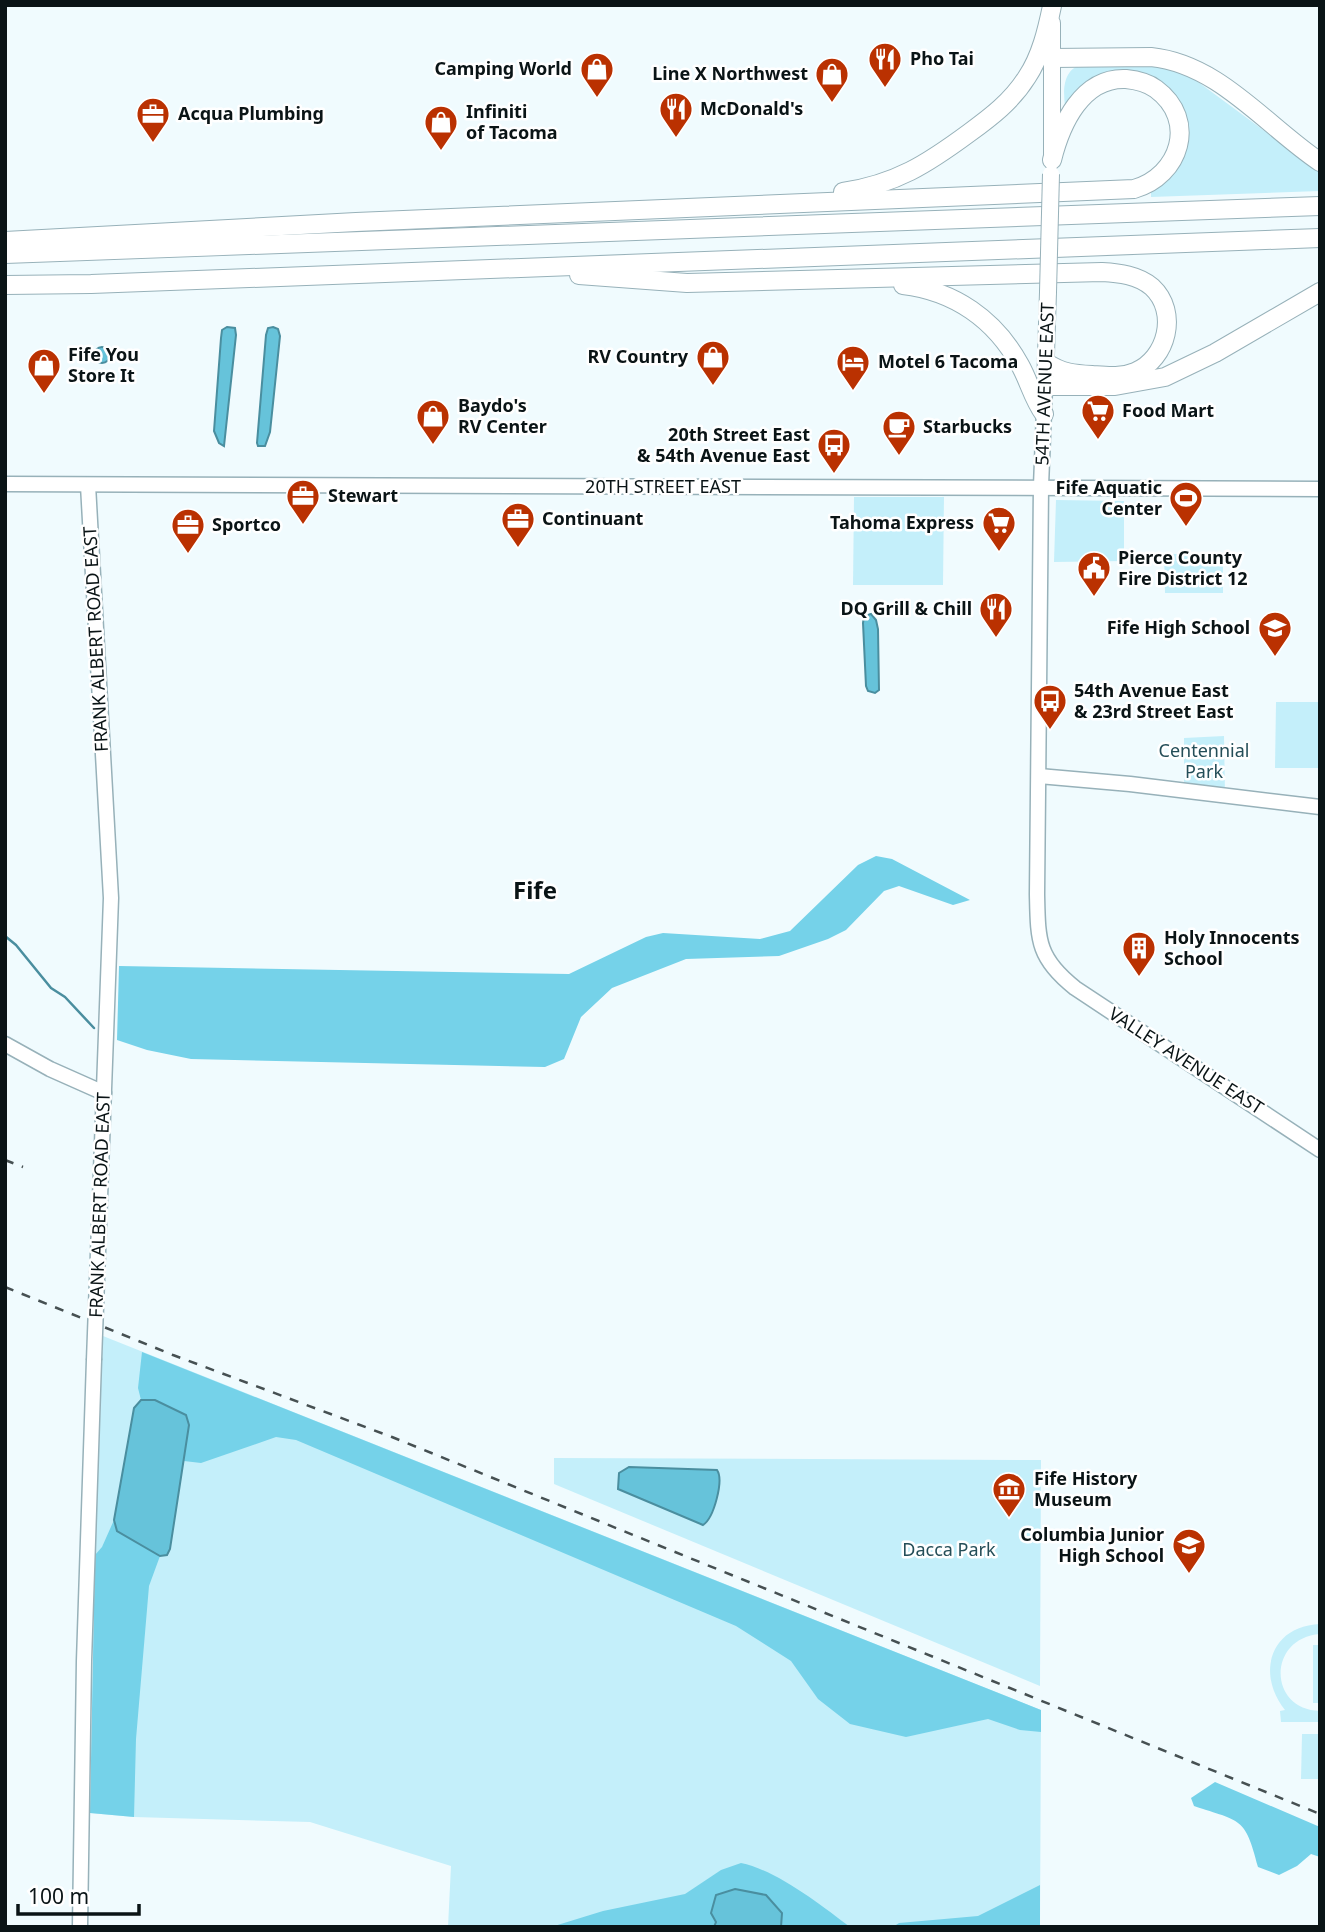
<svg xmlns="http://www.w3.org/2000/svg" width="1325" height="1932" font-family="'Noto Sans',sans-serif">
  <style>
    .green { fill: #c4effa }
    .forest { fill: #75d2e9 }
    .water { fill: #66c3da; stroke: #4a8e9f; stroke-width: 2 }
    .lines { fill: none; stroke-linecap: round; stroke-linejoin: round }
    .stream { stroke: #4a8e9f; stroke-width: 2.5 }
    .secondary-casing { stroke: #97b1b9; stroke-width: 17 }
    .primary-casing { stroke: #97b1b9; stroke-width: 18 }
    .highway-casing { stroke: #97b1b9; stroke-width: 20 }
    .secondary { stroke: #fff; stroke-width: 14 }
    .primary { stroke: #fff; stroke-width: 16 }
    .highway { stroke: #fff; stroke-width: 18 }
    .rail { stroke: #465052; stroke-width: 2.5; stroke-dasharray: 9 9; stroke-linecap: butt }
    .secondary-bridge-casing { stroke: #97b1b9; stroke-width: 17; stroke-linecap: butt }
    .primary-bridge-casing { stroke: #97b1b9; stroke-width: 18; stroke-linecap: butt }
    .secondary-bridge { stroke: #fff; stroke-width: 14 }
    .primary-bridge { stroke: #fff; stroke-width: 16 }
    .labels { text-anchor: middle; stroke-width: 5; stroke-linejoin: round; paint-order: stroke }
    .poi-label { font-size: 18px; font-weight: bold; fill: #0a1416; stroke: #fff; text-anchor: start }
    .street-label { font-size: 18px; fill: #0a1416; stroke: #fff }
    .park-label { font-size: 18px; fill: #244e58; stroke: #fff }
    .district-label { font-size: 24px; font-weight: bold; fill: #0a1416; stroke: #fff }
  </style>
  <rect width="100%" height="100%" fill="#f0fbfe"/>
  <g class="green">
    <path d="M1080 65 1162 67 1186 73 1320 172V191L1151 197V190L1185 142 1145 75 1065 106C1063 90 1063 71 1080 65Z"/>
    <path d="M854 497H944L943 585H853Z"/>
    <path d="M1056 500 1124 501V561L1054 562Z"/>
    <path d="M1164 554H1223V593H1165Z"/>
    <path d="M1276 702H1320V768H1275Z"/>
    <path d="M1224 736 1225 793 1184 785V738Z"/>
    <path d="M103 1336 1041 1710 1040 1927H448L451 1866 310 1822 134 1817 90 1813 96 1495Z"/>
    <path d="M554 1458 1041 1460 1040 1686 554 1484Z"/>
    <path d="M1320 1624V1634C1267 1638 1268 1710 1320 1711V1722H1281L1280 1711 1285 1710C1256 1674 1270 1626 1320 1624Z"/>
    <rect x="1313" y="1645" width="7" height="58"/>
    <path d="M1302 1734H1320V1779H1301Z"/>
  </g>
  <g class="forest">
    <path d="M876 856 892 859 970 900 953 905 899 886 884 891 846 930 828 939 779 956 686 959 612 988 581 1017 564 1059 545 1067 191 1059 147 1050 117 1040 119 966 569 974 646 937 663 933 760 939 790 931 858 865Z"/>
    <path d="M142 1352 1041 1710V1732L1020 1730 988 1719 906 1737 850 1724 818 1699 791 1661 736 1626 296 1440 276 1437 201 1463 184 1461 189 1425 155 1400H141L138 1388Z"/>
    <path d="M114 1520 117 1531 160 1556 149 1586 136 1739 134 1817 90 1813 95 1555 102 1547Z"/>
    <path d="M1215 1782 1320 1827V1857L1311 1854 1297 1866 1279 1875 1258 1867C1245 1816 1241 1822 1194 1806L1191 1798Z"/>
    <path d="M741 1863C776 1870 821 1905 850 1927H781L782 1913 716 1922 714 1927H551L603 1911 685 1894 721 1870Z"/>
    <path d="M1040 1885V1927H893L899 1923 978 1916Z"/>
  </g>
  <g class="water">
    <path d="M227 327 235 328 236 335 224 446 219 443 214 431 221 338 222 330Z"/>
    <path d="M273 327 278 329 280 336 270 432 265 446H258L257 443 266 335 268 328Z"/>
    <circle cx="102" cy="355" r="8"/>
    <path d="M871 614 876 620 878 629 879 690 875 693 868 691 866 686 863 623 864 616Z"/>
    <path d="M141 1400H155L186 1415 189 1425 170 1549 167 1555 160 1556 117 1531 114 1520 134 1408Z"/>
    <path d="M629 1467 717 1470C724 1480 714 1518 703 1525L618 1489 619 1473Z"/>
    <path d="M735 1889 766 1895 782 1913 781 1927H714L716 1922 711 1913 716 1895Z"/>
  </g>
  <g class="lines">
    <path class="stream" d="M5 936 16 945 51 988 65 997 94 1028"/>
    <defs>
      <g id="secondary">
        <path d="M1045 386 1041 486 1037 894C1038 940 1037 958 1075 988L1320 1150"/>
        <path d="M5 484 1320 489"/>
        <path d="M88 485 111 898 97 1280"/>
        <path d="M1039 776 1130 784 1320 807"/>
        <path d="M5 1044 50 1069 104 1093"/>
        <path d="M80 1927 84 1661 94 1360"/>
      </g>
      <g id="primary">
        <path d="M1052 154V23"/>
        <path d="M1045 386 1048 292"/>
      </g>
      <g id="highway">
        <path d="M1052 58 1151 57C1219 64 1265 125 1320 162"/>
        <path d="M843 192C896 184 927 164 969 133 991 117 1012 101 1027 77 1041 56 1047 30 1052 6"/>
        <path d="M5 241 356 222 1134 189C1180 176 1198 120 1156 89 1148 83 1136 80 1126 79 1082 77 1061 124 1052 160"/>
        <path d="M5 254 1320 206"/>
        <path d="M579 275 687 283 1102 272C1119 273 1138 275 1152 287 1179 312 1167 359 1135 372 1121 378 1106 376 1092 375 1074 374 1062 373 1047 363"/>
        <path d="M5 285 91 284 1320 238"/>
        <path d="M903 285C954 291 995 319 1020 365 1029 381 1033 399 1044 414"/>
        <path d="M1045 386H1115L1165 377 1215 353 1320 292"/>
      </g>
    </defs>
    <use href="#secondary" class="secondary-casing"/>
    <use href="#primary" class="primary-casing"/>
    <use href="#highway" class="highway-casing"/>
    <use href="#secondary" class="secondary"/>
    <use href="#primary" class="primary"/>
    <use href="#highway" class="highway"/>
    <g class="rail">
      <path d="M5 1160 23 1167"/>
      <path d="M5 1287 173 1355 392 1437 1320 1814"/>
    </g>
    <defs>
      <path id="secondary-bridge" d="M94 1360 97 1280"/>
      <path id="primary-bridge" d="M1048 292 1051 174"/>
    </defs>
    <use href="#secondary-bridge" class="secondary-bridge-casing"/>
    <use href="#primary-bridge" class="primary-bridge-casing"/>
    <use href="#secondary-bridge" class="secondary-bridge"/>
    <use href="#primary-bridge" class="primary-bridge"/>
  </g>
  <defs>
    <symbol id="restaurant-pin" viewBox="-11 -11 22 30"><path d="M0 17L-7.5 6A9.5 9.5 0 1 1 7.5 6Z" fill="#ba3101" stroke="#fff"/><path d="M-5-6h1v4h1v-4h1v4h1v-4h1v5L-1.5 .5V6h-2V.5L-5-1ZM5-6V6H3V1.5H1.5Q1.5-4 5-6Z" fill="#fff"/></symbol>
    <symbol id="shop-pin" viewBox="-11 -11 22 30"><path d="M0 17L-7.5 6A9.5 9.5 0 1 1 7.5 6Z" fill="#ba3101" stroke="#fff"/><path d="M-5-2.5h2.3a2.7 3.5 0 0 1 5.4 0H5L5.5 6h-11ZM-1.5-2.5h3a1.5 2.3 0 0 0-3 0Z" fill="#fff"/></symbol>
    <symbol id="office-pin" viewBox="-11 -11 22 30"><path d="M0 17L-7.5 6A9.5 9.5 0 1 1 7.5 6Z" fill="#ba3101" stroke="#fff"/><path d="M-6-3h4V-5.5h4V-3h4V5H-6ZM-1-4.5V-3h2v-1.5ZM-6 0V1H6V0Z" fill="#fff"/></symbol>
    <symbol id="hotel-pin" viewBox="-11 -11 22 30"><path d="M0 17L-7.5 6A9.5 9.5 0 1 1 7.5 6Z" fill="#ba3101" stroke="#fff"/><path d="M-6-4.5h1.5V1H6V5H4.5V3h-9V5H-6ZM-4 0a1.8 1.8 0 1 1 3.6 0ZM.5 0V-2.5h3Q6-2.5 6 0Z" fill="#fff"/></symbol>
    <symbol id="supermarket-pin" viewBox="-11 -11 22 30"><path d="M0 17L-7.5 6A9.5 9.5 0 1 1 7.5 6Z" fill="#ba3101" stroke="#fff"/><path d="M-6-5.5h2.5l.6 2H6L4.5 2H-2.5L-4.4-4H-6ZM-1.5 3.2a1.3 1.3 0 1 0 .1 0ZM3 3.2a1.3 1.3 0 1 0 .1 0Z" fill="#fff"/></symbol>
    <symbol id="cafe-pin" viewBox="-11 -11 22 30"><path d="M0 17L-7.5 6A9.5 9.5 0 1 1 7.5 6Z" fill="#ba3101" stroke="#fff"/><path d="M-5.5-4.5H6V0H3Q3 3.5 0 3.5H-2.5Q-5.5 3.5-5.5 0ZM3-3.2v2h1.7v-2ZM-6 4.5H4V6H-6Z" fill="#fff"/></symbol>
    <symbol id="bus-pin" viewBox="-11 -11 22 30"><path d="M0 17L-7.5 6A9.5 9.5 0 1 1 7.5 6Z" fill="#ba3101" stroke="#fff"/><path d="M-5-6H5V4H4V6H2V4H-2V6H-4V4H-5ZM-3.5-4V0h7V-4ZM-3.5 1.2v1.5H-2V1.2ZM2 1.2v1.5H3.5V1.2Z" fill="#fff"/></symbol>
    <symbol id="stadium-pin" viewBox="-11 -11 22 30"><path d="M0 17L-7.5 6A9.5 9.5 0 1 1 7.5 6Z" fill="#ba3101" stroke="#fff"/><path d="M0-5a6.5 5 0 1 0 0 10a6.5 5 0 1 0 0-10ZM-3.5-1.8h7v3.6h-7Z" fill="#fff"/></symbol>
    <symbol id="civic-pin" viewBox="-11 -11 22 30"><path d="M0 17L-7.5 6A9.5 9.5 0 1 1 7.5 6Z" fill="#ba3101" stroke="#fff"/><path d="M-.6-6.5H3V-4.5H.6V-3L4-1V1h2V6H-6V1h2V-1L-.6-3ZM-1.2 2.5V6h2.4V2.5Z" fill="#fff"/></symbol>
    <symbol id="school-pin" viewBox="-11 -11 22 30"><path d="M0 17L-7.5 6A9.5 9.5 0 1 1 7.5 6Z" fill="#ba3101" stroke="#fff"/><path d="M0-5L7-2L0 1L-7-2ZM-4 1L0 2.5L4 1V4Q0 6-4 4Z" fill="#fff"/></symbol>
    <symbol id="building-pin" viewBox="-11 -11 22 30"><path d="M0 17L-7.5 6A9.5 9.5 0 1 1 7.5 6Z" fill="#ba3101" stroke="#fff"/><path d="M-4-6H4V6H1V3H-1V6H-4ZM-2.5-4.3h1.7v1.8h-1.7ZM.8-4.3h1.7v1.8H.8ZM-2.5-1h1.7V.8h-1.7ZM.8-1h1.7V.8H.8Z" fill="#fff"/></symbol>
    <symbol id="museum-pin" viewBox="-11 -11 22 30"><path d="M0 17L-7.5 6A9.5 9.5 0 1 1 7.5 6Z" fill="#ba3101" stroke="#fff"/><path d="M0-6L6-3V-2H-6V-3ZM-5-1h2V3h-2ZM-1-1h2V3h-2ZM3-1h2V3H3ZM-6 4H6V6H-6Z" fill="#fff"/></symbol>
  </defs>
  <g fill-rule="evenodd">
    <use href="#restaurant-pin" x="866" y="40" width="38" height="52"/>
    <use href="#shop-pin" x="578" y="50" width="38" height="52"/>
    <use href="#shop-pin" x="813" y="55" width="38" height="52"/>
    <use href="#restaurant-pin" x="657" y="90" width="38" height="52"/>
    <use href="#office-pin" x="134" y="95" width="38" height="52"/>
    <use href="#shop-pin" x="422" y="103" width="38" height="52"/>
    <use href="#shop-pin" x="694" y="338" width="38" height="52"/>
    <use href="#hotel-pin" x="834" y="343" width="38" height="52"/>
    <use href="#shop-pin" x="25" y="346" width="38" height="52"/>
    <use href="#supermarket-pin" x="1079" y="392" width="38" height="52"/>
    <use href="#shop-pin" x="414" y="397" width="38" height="52"/>
    <use href="#cafe-pin" x="880" y="408" width="38" height="52"/>
    <use href="#bus-pin" x="815" y="426" width="38" height="52"/>
    <use href="#office-pin" x="284" y="477" width="38" height="52"/>
    <use href="#stadium-pin" x="1167" y="479" width="38" height="52"/>
    <use href="#office-pin" x="499" y="500" width="38" height="52"/>
    <use href="#supermarket-pin" x="980" y="504" width="38" height="52"/>
    <use href="#office-pin" x="169" y="506" width="38" height="52"/>
    <use href="#civic-pin" x="1075" y="549" width="38" height="52"/>
    <use href="#restaurant-pin" x="977" y="590" width="38" height="52"/>
    <use href="#school-pin" x="1256" y="609" width="38" height="52"/>
    <use href="#bus-pin" x="1031" y="682" width="38" height="52"/>
    <use href="#building-pin" x="1120" y="929" width="38" height="52"/>
    <use href="#museum-pin" x="990" y="1470" width="38" height="52"/>
    <use href="#school-pin" x="1170" y="1526" width="38" height="52"/>
  </g>
  <g class="labels">
    <g class="poi-label">
      <text x="910" y="65">Pho Tai</text>
      <text x="572" y="75" text-anchor="end">Camping World</text>
      <text x="808" y="80" text-anchor="end">Line X Northwest</text>
      <text x="700" y="115">McDonald's</text>
      <text x="466" y="118">Infiniti<tspan x="466" dy="21">of Tacoma</tspan></text>
      <text x="178" y="120">Acqua Plumbing</text>
      <text x="68" y="361">Fife You<tspan x="68" dy="21">Store It</tspan></text>
      <text x="688" y="363" text-anchor="end">RV Country</text>
      <text x="878" y="368">Motel 6 Tacoma</text>
      <text x="458" y="412">Baydo's<tspan x="458" dy="21">RV Center</tspan></text>
      <text x="1122" y="417">Food Mart</text>
      <text x="923" y="433">Starbucks</text>
      <text x="810" y="441" text-anchor="end">20th Street East<tspan x="810" dy="21">&amp; 54th Avenue East</tspan></text>
      <text x="1162" y="494" text-anchor="end">Fife Aquatic<tspan x="1162" dy="21">Center</tspan></text>
      <text x="328" y="502">Stewart</text>
      <text x="542" y="525">Continuant</text>
      <text x="974" y="529" text-anchor="end">Tahoma Express</text>
      <text x="212" y="531">Sportco</text>
      <text x="1118" y="564">Pierce County<tspan x="1118" dy="21">Fire District 12</tspan></text>
      <text x="972" y="615" text-anchor="end">DQ Grill &amp; Chill</text>
      <text x="1250" y="634" text-anchor="end">Fife High School</text>
      <text x="1074" y="697">54th Avenue East<tspan x="1074" dy="21">&amp; 23rd Street East</tspan></text>
      <text x="1164" y="944">Holy Innocents<tspan x="1164" dy="21">School</tspan></text>
      <text x="1034" y="1485">Fife History<tspan x="1034" dy="21">Museum</tspan></text>
      <text x="1164" y="1541" text-anchor="end">Columbia Junior<tspan x="1164" dy="21">High School</tspan></text>
    </g>
    <g class="street-label">
      <text transform="translate(1045 384) rotate(-88)" y="6">54TH AVENUE EAST</text>
      <text x="663" y="493">20TH STREET EAST</text>
      <text transform="translate(96 639) rotate(-93)" y="6">FRANK ALBERT ROAD EAST</text>
      <text transform="translate(1186 1061) rotate(33)" y="6">VALLEY AVENUE EAST</text>
      <text transform="translate(100 1205) rotate(-88)" y="6">FRANK ALBERT ROAD EAST</text>
    </g>
    <g class="park-label">
      <text x="1204" y="757">Centennial<tspan x="1204" dy="21">Park</tspan></text>
      <text x="949" y="1556">Dacca Park</text>
    </g>
    <g class="district-label">
      <text x="535" y="899">Fife</text>
    </g>
  </g>
  <rect width="1325" height="1932" fill="none" stroke="#0a1416" stroke-width="14"/>
  <path d="M18 1904v10h121v-10" fill="none" stroke="#0a1416" stroke-width="3.5"/>
  <text x="28" y="1904" font-size="21" fill="#0a1416" stroke="#ffffff" stroke-width="5" paint-order="stroke">100 m</text>
</svg>
